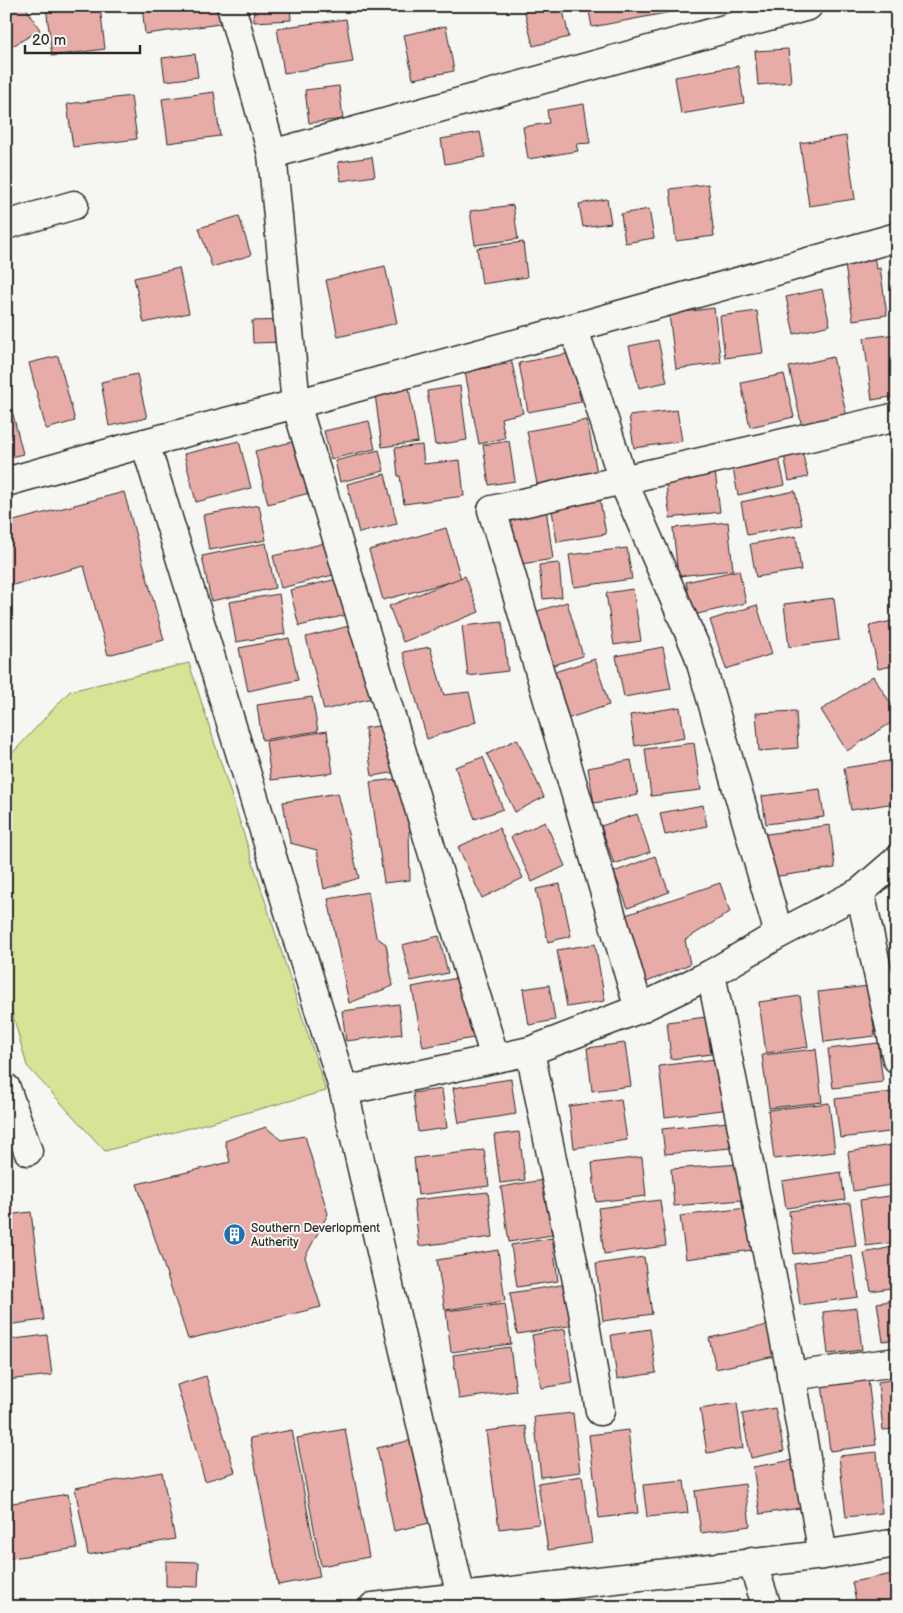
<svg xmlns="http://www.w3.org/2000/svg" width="903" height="1613" font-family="'Balsamiq Sans',sans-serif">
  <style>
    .green { fill: #d7e395; stroke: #818760 }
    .building { fill: #e7aca7; stroke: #2b2b2b }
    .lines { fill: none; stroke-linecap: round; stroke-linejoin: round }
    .minor-casing { stroke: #2b2b2b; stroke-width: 31 }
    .minor { stroke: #f6f6f2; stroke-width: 28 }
    .labels { text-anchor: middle; stroke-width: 4; stroke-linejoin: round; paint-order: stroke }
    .poi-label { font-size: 12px; fill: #2b2b2b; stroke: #f6f6f2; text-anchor: start }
  </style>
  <rect width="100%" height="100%" fill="#f6f6f2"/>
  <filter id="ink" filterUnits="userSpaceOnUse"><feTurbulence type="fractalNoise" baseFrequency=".02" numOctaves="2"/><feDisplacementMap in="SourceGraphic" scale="10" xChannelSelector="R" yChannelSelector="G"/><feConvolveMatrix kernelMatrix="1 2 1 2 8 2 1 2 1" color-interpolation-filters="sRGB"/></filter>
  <g filter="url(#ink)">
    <path class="green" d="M189 663 326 1091 105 1151 27 1066 6 990V760L70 691Z"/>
    <g class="building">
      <path d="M12 6H25L40 30 9 48 6 43V10Z"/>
      <path d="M46 6H100L105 49 52 56Z"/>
      <path d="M142 6H218L220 24 145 34Z"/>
      <path d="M253 6H290L291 20 254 22Z"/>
      <path d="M535 6H562L569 37 533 46 524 9Z"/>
      <path d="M588 6H687V9L592 27Z"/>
      <path d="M888 6H897V36L895 37Z"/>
      <path d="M346 19 353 62 284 73 277 28Z"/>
      <path d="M446 26 454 71 413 79 404 35Z"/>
      <path d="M788 49 791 82 758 85 755 51Z"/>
      <path d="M195 54 198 77 165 81 162 58Z"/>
      <path d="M738 66 744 103 681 114 675 77Z"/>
      <path d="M339 86 343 119 309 123 305 90Z"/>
      <path d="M214 92 220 136 168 143 162 99Z"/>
      <path d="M131 96 137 139 73 147 67 104Z"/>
      <path d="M584 104 590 143 576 144 578 151 528 159 523 127 549 123 547 110Z"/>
      <path d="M480 132 485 157 445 164 441 139Z"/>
      <path d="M846 136 855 199 809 206 800 143Z"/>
      <path d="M372 157 375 176 341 181 338 162Z"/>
      <path d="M708 184 714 236 676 241 670 189Z"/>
      <path d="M607 199 611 223 583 227 579 204Z"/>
      <path d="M513 205 518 239 475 245 470 211Z"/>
      <path d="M649 209 654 238 625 243 621 214Z"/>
      <path d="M239 216 251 255 212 267 199 228Z"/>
      <path d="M523 242 527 277 482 284 477 248Z"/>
      <path d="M874 255 876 269 880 268 887 315 853 320 844 258Z"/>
      <path d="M385 266 397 323 338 337 326 280Z"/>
      <path d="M897 267V307L890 268Z"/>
      <path d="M179 268 189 313 144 323 134 278Z"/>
      <path d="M822 289 830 325 794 334 786 297Z"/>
      <path d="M714 308 721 363 676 369 669 314Z"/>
      <path d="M757 311 763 353 725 358 720 316Z"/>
      <path d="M285 320V342L253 343 252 321Z"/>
      <path d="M897 334V396L872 400 864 338Z"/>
      <path d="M658 340 667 382 639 388 629 346Z"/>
      <path d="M571 353 581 402 528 412 519 363Z"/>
      <path d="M58 356 75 421 46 429 29 363Z"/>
      <path d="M833 357 847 417 802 427 789 367Z"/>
      <path d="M512 363 523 413 501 418 505 438 479 444 465 372Z"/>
      <path d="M137 374 147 418 109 426 101 382Z"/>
      <path d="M784 374 794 417 750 427 741 383Z"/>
      <path d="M460 386 467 440 435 445 427 391Z"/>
      <path d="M6 387 23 454 6 458Z"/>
      <path d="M409 388 418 442 382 447 375 394Z"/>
      <path d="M677 410 682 441 634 448 629 416Z"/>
      <path d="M587 420 597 473 537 484 527 431Z"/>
      <path d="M369 421 375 449 331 459 324 431Z"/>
      <path d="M300 440 313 492 268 504 255 451Z"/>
      <path d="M239 441 251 488 196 502 184 454Z"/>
      <path d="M509 441 515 481 489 485 483 445Z"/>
      <path d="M422 445 424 464 460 460 464 496 404 504 400 476H398L395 448Z"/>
      <path d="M801 446 808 477 789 481 783 449Z"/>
      <path d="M379 450 384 471 340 482 335 461Z"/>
      <path d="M778 454 785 485 738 495 732 464Z"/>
      <path d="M715 471 720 512 670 518 665 477Z"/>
      <path d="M385 474 397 524 359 533 347 484Z"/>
      <path d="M795 491 802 525 747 535 741 502Z"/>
      <path d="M124 492 164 640 108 655 84 566 9 586 6 576V523Z"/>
      <path d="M599 495 606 534 557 542 551 504Z"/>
      <path d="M259 505 266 540 209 550 203 515Z"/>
      <path d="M546 508 553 559 509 566 501 516Z"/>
      <path d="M728 522 733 570 678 576 673 528Z"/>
      <path d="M446 528 461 579 383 600 369 550Z"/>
      <path d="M796 536 801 570 756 577 750 544Z"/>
      <path d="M266 543 275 588 211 601 202 556Z"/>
      <path d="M325 543 333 575 281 588 273 556Z"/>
      <path d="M627 548 632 579 574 587 569 555Z"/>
      <path d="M559 563 562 597 543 599 539 565Z"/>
      <path d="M739 570 746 603 693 615 686 582Z"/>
      <path d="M465 576 479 612 403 642 389 606Z"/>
      <path d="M342 578 351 614 299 626 290 590Z"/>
      <path d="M633 589 641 641 614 645 606 593Z"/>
      <path d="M279 594 285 634 236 642 229 602Z"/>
      <path d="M834 598 839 640 789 647 784 604Z"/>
      <path d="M567 602 583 656 544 668 528 614Z"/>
      <path d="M757 605 772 654 726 669 710 620Z"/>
      <path d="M897 620V665L878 669 869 626Z"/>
      <path d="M502 622 508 671 468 676 462 626Z"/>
      <path d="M357 624 376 697 324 710 306 637Z"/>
      <path d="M289 638 298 680 248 691 239 648Z"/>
      <path d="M430 647 444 695 469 692 476 722 427 739 403 652Z"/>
      <path d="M663 647 671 689 624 697 616 656Z"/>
      <path d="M595 659 609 705 557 722 542 676Z"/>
      <path d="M873 676 897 713V719L847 751 821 710Z"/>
      <path d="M312 697 318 731 262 740 257 705Z"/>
      <path d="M680 707 685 738 635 746 630 715Z"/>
      <path d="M796 711 798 748 759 751 756 713Z"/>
      <path d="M397 723 404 771 372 776 365 728Z"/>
      <path d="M327 731 333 773 271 780 266 741Z"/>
      <path d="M517 739 544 797 515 812 487 754Z"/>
      <path d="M694 743 701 790 651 796 645 749Z"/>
      <path d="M483 757 503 809 475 819 455 767Z"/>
      <path d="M631 760 638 795 594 803 588 768Z"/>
      <path d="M889 761 895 803 851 810 844 768Z"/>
      <path d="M415 777 423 828 409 831 410 880 384 883 370 782Z"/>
      <path d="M820 789 824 817 766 824 762 796Z"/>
      <path d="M338 793 359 878 324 889 317 850 290 843 283 802Z"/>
      <path d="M703 805 707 826 665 835 660 813Z"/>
      <path d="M637 814 650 852 614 864 601 826Z"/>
      <path d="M545 822 565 866 532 882 511 837Z"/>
      <path d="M830 825 835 868 765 878 760 835Z"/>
      <path d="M499 828 523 878 482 898 458 847Z"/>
      <path d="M655 856 669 892 628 908 614 872Z"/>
      <path d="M720 883 730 912 685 940 690 964 642 984 620 917Z"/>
      <path d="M560 884 571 936 548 942 536 889Z"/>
      <path d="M368 892 376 937 386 944 393 986 349 1003 328 899Z"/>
      <path d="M439 936 448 973 411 981 402 945Z"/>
      <path d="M595 944 605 1001 567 1007 557 950Z"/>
      <path d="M467 976 479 1037 423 1047 412 987Z"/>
      <path d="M549 985 555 1020 529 1025 523 989Z"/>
      <path d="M869 986 875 1036 824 1042 818 992Z"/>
      <path d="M800 996 808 1047 766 1053 759 1002Z"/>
      <path d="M399 1004 402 1034 346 1041 342 1011Z"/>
      <path d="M706 1017 711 1054 671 1059 667 1022Z"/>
      <path d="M625 1043 631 1086 592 1091 587 1048Z"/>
      <path d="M878 1043 883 1082 833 1088 828 1049Z"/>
      <path d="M816 1049 822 1102 769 1108 762 1055Z"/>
      <path d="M724 1058 730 1109 665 1117 659 1066Z"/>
      <path d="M511 1079 516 1114 459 1123 453 1088Z"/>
      <path d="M442 1089 447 1128 418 1132 413 1093Z"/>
      <path d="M892 1092 897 1131 840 1138 835 1099Z"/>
      <path d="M621 1099 627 1140 574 1148 569 1106Z"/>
      <path d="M829 1103 835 1152 774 1159 768 1110Z"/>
      <path d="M728 1122 730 1148 665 1154 662 1129Z"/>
      <path d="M266 1127 281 1140 305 1136 328 1214 305 1257 321 1307 188 1339 137 1184 230 1162 225 1141Z"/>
      <path d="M519 1132 525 1180 500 1183 494 1135Z"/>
      <path d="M897 1144V1184L853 1191 848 1152Z"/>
      <path d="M484 1150 489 1186 418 1195 414 1158Z"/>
      <path d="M642 1157 646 1196 596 1202 592 1163Z"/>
      <path d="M740 1164 742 1200 674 1206 671 1169Z"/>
      <path d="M841 1172 845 1200 786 1208 782 1181Z"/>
      <path d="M543 1180 552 1235 509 1242 501 1187Z"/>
      <path d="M488 1192 493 1237 419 1246 414 1200Z"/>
      <path d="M897 1195V1242L866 1246 860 1200Z"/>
      <path d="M660 1200 666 1246 604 1254 598 1208Z"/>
      <path d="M850 1203 856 1246 794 1254 789 1211Z"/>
      <path d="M755 1207 760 1249 686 1259 680 1216Z"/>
      <path d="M31 1212 44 1320 6 1325V1215Z"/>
      <path d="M552 1238 558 1281 517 1287 511 1245Z"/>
      <path d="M897 1246V1287L871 1291 864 1253Z"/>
      <path d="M498 1250 505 1301 445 1310 437 1260Z"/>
      <path d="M852 1256 858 1297 800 1305 794 1264Z"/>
      <path d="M644 1257 652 1314 603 1321 596 1264Z"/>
      <path d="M574 1283 581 1324 517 1334 510 1293Z"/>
      <path d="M897 1300V1339L883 1341 877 1303Z"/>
      <path d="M505 1304 511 1344 451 1352 446 1311Z"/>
      <path d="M857 1308 862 1350 828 1354 823 1312Z"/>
      <path d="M772 1324 779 1355 716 1369 709 1338Z"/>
      <path d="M565 1329 573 1383 541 1388 532 1335Z"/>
      <path d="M650 1329 656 1373 617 1379 611 1335Z"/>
      <path d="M47 1335 52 1375 6 1380V1340Z"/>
      <path d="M510 1347 516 1391 459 1399 453 1355Z"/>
      <path d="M206 1376 235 1472 205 1481 177 1385Z"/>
      <path d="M868 1379 876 1445 830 1451 822 1384Z"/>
      <path d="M897 1379V1429L883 1430 878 1382Z"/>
      <path d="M737 1403 743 1448 707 1453 700 1409Z"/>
      <path d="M775 1408 784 1451 751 1458 742 1414Z"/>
      <path d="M573 1413 580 1472 541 1477 534 1417Z"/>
      <path d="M526 1426 539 1524 499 1529 486 1431Z"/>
      <path d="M345 1429 369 1557 321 1566 297 1438Z"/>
      <path d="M292 1430 320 1577 278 1585 250 1438Z"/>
      <path d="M628 1430 638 1513 599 1518 589 1435Z"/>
      <path d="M417 1439 434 1522 394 1531 377 1448Z"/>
      <path d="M877 1452 882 1513 846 1517 839 1456Z"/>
      <path d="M800 1459 807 1507 760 1514 753 1467Z"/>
      <path d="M162 1472 175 1539 88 1555 75 1488Z"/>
      <path d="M582 1476 592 1543 548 1550 538 1483Z"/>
      <path d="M684 1481 688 1513 647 1517 643 1485Z"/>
      <path d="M745 1484 750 1526 701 1533 695 1491Z"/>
      <path d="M68 1494 77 1548 6 1559V1504Z"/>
      <path d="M166 1561 199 1562 198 1587 166 1586Z"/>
      <path d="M897 1573V1607H857L852 1582Z"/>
    </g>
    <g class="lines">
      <defs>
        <g id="minor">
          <path d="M231 6 272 154 296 404 495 1058"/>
          <path d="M272 154 808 6"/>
          <path d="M6 225 74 205"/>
          <path d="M573 328 591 378 623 481 698 653 779 934"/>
          <path d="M145 443 344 1091 461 1597"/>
          <path d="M6 482 145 443 296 404 573 328 897 237"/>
          <path d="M860 892 897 1059"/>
          <path d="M711 974 790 1367 823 1555"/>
          <path d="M639 1009 492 510 897 417"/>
          <path d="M530 1051 582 1306 600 1411"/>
          <path d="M6 1088 28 1151"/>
          <path d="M344 1091 530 1051 639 1009 711 974 779 934 860 892 897 860"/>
          <path d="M791 1376 897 1362"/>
          <path d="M752 1562 767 1607"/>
          <path d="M373 1607 823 1555 897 1543"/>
        </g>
      </defs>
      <use href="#minor" class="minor-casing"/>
      <use href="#minor" class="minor"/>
    </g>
  </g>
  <defs>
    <symbol id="building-disc" viewBox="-11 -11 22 22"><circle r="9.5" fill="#1f6fb2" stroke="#f6f6f2"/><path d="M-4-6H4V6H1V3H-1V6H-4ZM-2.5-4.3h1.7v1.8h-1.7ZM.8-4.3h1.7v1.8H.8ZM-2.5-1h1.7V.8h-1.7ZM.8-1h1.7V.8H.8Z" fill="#fff"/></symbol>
  </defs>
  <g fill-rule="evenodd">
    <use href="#building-disc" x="222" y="1222" width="25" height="25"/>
  </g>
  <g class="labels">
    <g class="poi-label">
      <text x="251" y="1232">Southern Deverlopment<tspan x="251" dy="14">Autherity</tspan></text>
    </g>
  </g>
  <rect width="903" height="1613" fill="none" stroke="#f6f6f2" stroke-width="25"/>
  <rect x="12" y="12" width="878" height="1588" fill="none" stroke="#2b2b2b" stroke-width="2" filter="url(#ink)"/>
  <path d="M25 45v8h115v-8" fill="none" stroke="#2b2b2b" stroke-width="2.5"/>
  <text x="32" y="45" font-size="15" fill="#2b2b2b" stroke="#f6f6f2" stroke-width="4" paint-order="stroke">20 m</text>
</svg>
